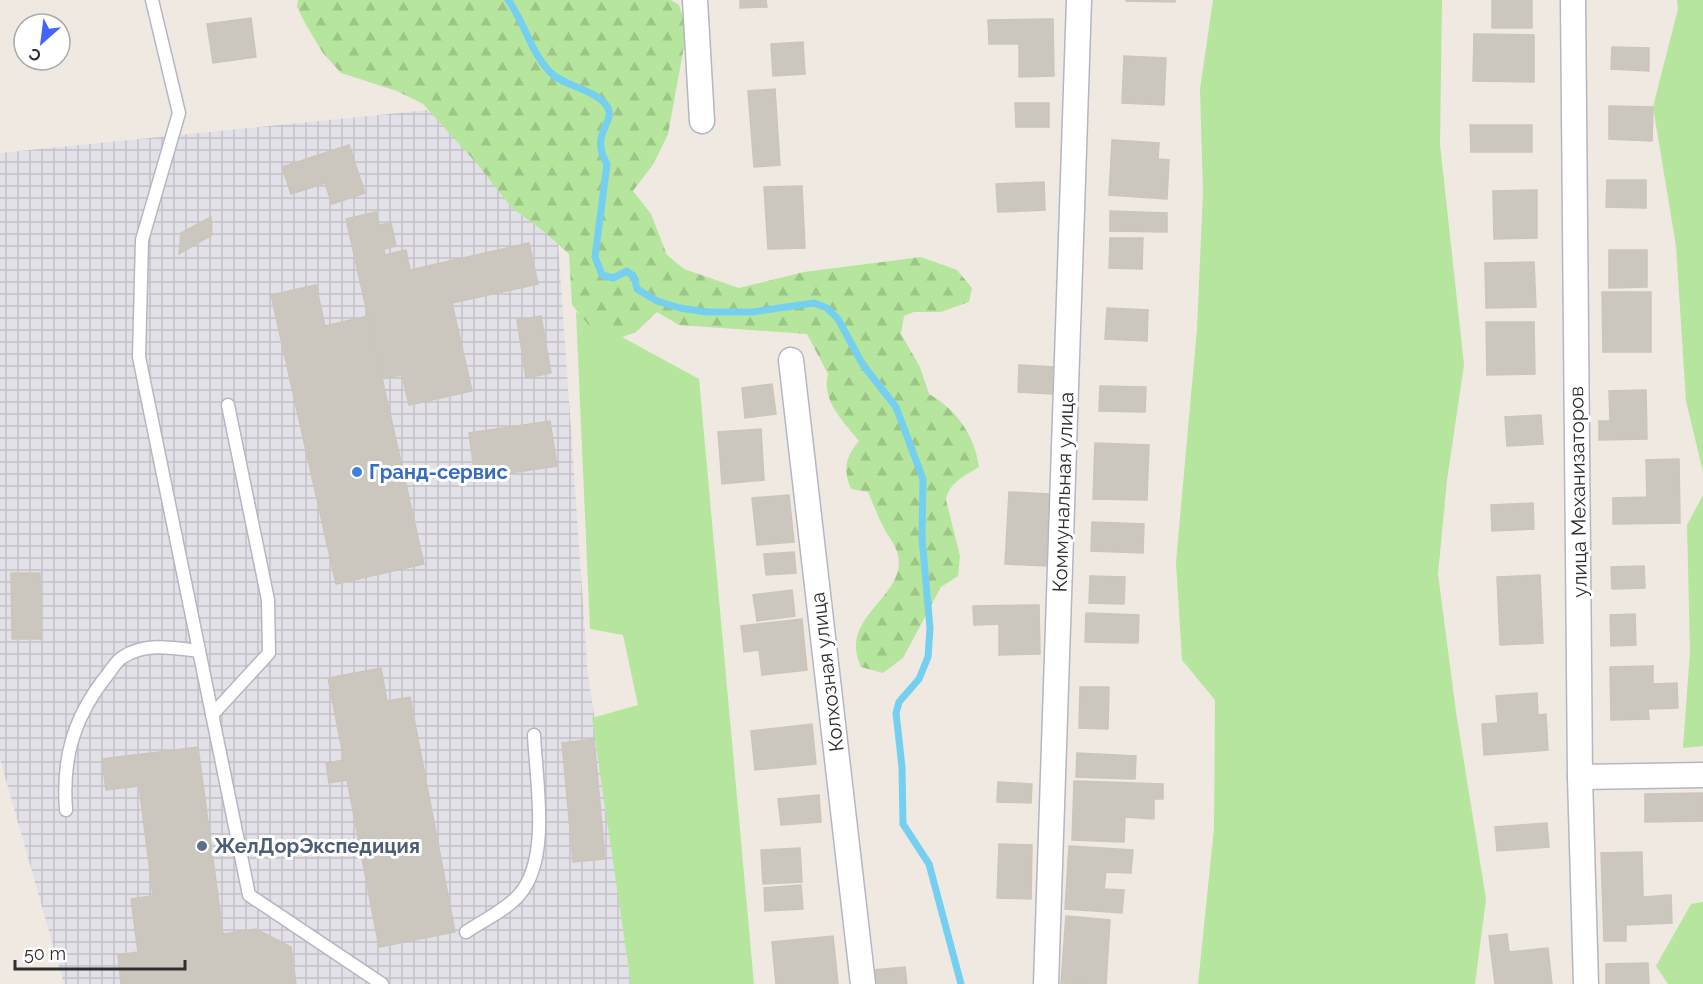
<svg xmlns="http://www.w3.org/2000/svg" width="1703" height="984" font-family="Raleway,sans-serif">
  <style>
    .industrial { fill: url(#industrial-grid) }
    .grass { fill: #b6e59e }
    .forest { fill: url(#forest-firs) }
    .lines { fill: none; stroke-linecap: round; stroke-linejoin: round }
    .stream { stroke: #75cff0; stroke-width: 7 }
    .building { fill: #cbc7bf; stroke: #cbc5ba; stroke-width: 1.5 }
    .lane-casing { stroke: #b4b7c1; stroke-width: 15 }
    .street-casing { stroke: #b4b7c1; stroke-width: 27 }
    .lane { stroke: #fff; stroke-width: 12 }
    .street { stroke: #fff; stroke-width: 24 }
    .shop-dot { fill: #3f7fe0; stroke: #fff; stroke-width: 2 }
    .service-dot { fill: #5c6f8a; stroke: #fff; stroke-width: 2 }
    .labels { text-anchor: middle; stroke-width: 6; stroke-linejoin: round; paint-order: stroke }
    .shop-label { font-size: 20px; font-weight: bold; fill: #366cbe; stroke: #fff; text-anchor: start }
    .street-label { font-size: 20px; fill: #2e2e2e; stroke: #fff }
    .service-label { font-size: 20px; font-weight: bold; fill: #4e5e75; stroke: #fff; text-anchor: start }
  </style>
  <defs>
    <pattern id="industrial-grid" width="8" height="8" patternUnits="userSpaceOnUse" patternTransform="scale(1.5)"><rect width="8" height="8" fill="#e3e1e8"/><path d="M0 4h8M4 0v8" fill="none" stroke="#c3c1c7"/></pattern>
    <pattern id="forest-firs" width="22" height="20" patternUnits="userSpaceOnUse" patternTransform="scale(1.5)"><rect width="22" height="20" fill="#b6e59e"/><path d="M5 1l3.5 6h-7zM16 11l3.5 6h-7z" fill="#9dc588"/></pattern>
  </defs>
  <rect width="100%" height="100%" fill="#efe9e1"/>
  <path class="industrial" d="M548 98 588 676 637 984H64L0 759V153Z"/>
  <g class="grass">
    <path d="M1213 0H1442L1440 144 1464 365 1447 480 1438 574 1456 712 1486 899 1475 984H1198L1214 828 1215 700 1182 660 1176 562 1197 329 1203 193 1200 89Z"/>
    <path d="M1677 0H1703V472L1686 401 1676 246 1653 107 1678 9Z"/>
    <path d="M576 312 699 379 754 984H631L592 718 638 705 623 635 590 629Z"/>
    <path d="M1703 495V746L1683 748 1690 651 1687 525Z"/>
    <path d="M1703 902V984H1668L1656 966 1691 904Z"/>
  </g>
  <path class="forest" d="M298 0H671L679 5 687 30 668 134 654 163 633 191 651 214 667 255 684 269 739 288 804 272 921 257 957 270 972 288 969 302 941 312H914L904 316 901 334 920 367 929 394C956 409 975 436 979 467 965 476 949 482 946 500L960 556 958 576 941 587 903 658 883 673 861 667C837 616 907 598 898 555 896 545 887 535 883 526 877 515 873 503 868 492L851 489C843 470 845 457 859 441 843 421 821 400 828 374L807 334 679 325 657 312 636 332 620 338 592 329 572 305 569 254 542 230 512 208 478 165 423 104 397 91 341 73 323 53 305 23 297 7Z"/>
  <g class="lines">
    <path class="stream" d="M508 0C525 23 530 51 550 72 564 87 593 88 606 105 619 121 588 132 607 164L595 257 602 275 613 278 627 271 634 277 637 289 657 301 680 308 707 312H752L814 303 827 308 838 319 863 365 896 407 923 479 922 538 930 628 928 657 919 679 899 702 896 713 902 767 903 824 929 864 961 984"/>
  </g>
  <g class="building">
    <path d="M740 0H766L767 7 740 8Z"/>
    <path d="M1126 0H1175V2L1126 1Z"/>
    <rect x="1492" y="0" width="40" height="28"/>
    <path d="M251 18 256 57 213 63 207 24Z"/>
    <path d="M1053 19 1054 76 1019 77V44H989L988 20Z"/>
    <path d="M1474 34 1534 35V82L1473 81Z"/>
    <path d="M803 42 805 74 773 76 771 44Z"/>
    <path d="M1612 47 1649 48V71L1611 69Z"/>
    <path d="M1124 56 1166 58 1164 105 1122 103Z"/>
    <path d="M775 89 780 165 754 167 748 91Z"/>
    <path d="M1015 103H1049V127H1016Z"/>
    <path d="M1609 106 1653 107 1652 141 1609 139Z"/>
    <path d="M1470 125H1532V152H1471Z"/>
    <path d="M1112 140 1159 143 1158 159 1169 160 1167 199 1109 195Z"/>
    <path d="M349 145 365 193 332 204 325 183 291 194 282 167Z"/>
    <path d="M1607 180H1646V208L1606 207Z"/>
    <path d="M1044 182 1045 210 998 212 996 184Z"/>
    <path d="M802 186 805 248 768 249 764 187Z"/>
    <path d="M1537 190V238L1494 239 1493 191Z"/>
    <path d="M1110 211 1167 213V232L1110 231Z"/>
    <path d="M376 212 379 225 391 223 396 246 384 249 385 255 406 250 410 270 529 243 538 284 452 303 472 391 409 405 402 375 382 379 346 219Z"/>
    <path d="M211 217 212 235 179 254 181 233Z"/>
    <path d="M1110 238H1143L1142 269 1109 268Z"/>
    <path d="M1609 250H1647V287L1609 288Z"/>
    <path d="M1534 262 1536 307 1486 308 1485 263Z"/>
    <path d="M316 285 325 326 368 316 424 564 336 584 271 295Z"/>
    <path d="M1602 292H1651V352H1603Z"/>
    <path d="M1107 308 1148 310 1147 341 1105 339Z"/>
    <path d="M541 316 551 373 526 378 517 320Z"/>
    <path d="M1486 322H1534L1535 374 1487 375Z"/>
    <path d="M1019 365 1055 367 1053 394 1018 392Z"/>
    <path d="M772 384 776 414 745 418 742 388Z"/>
    <path d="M1100 386 1146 387 1145 412 1099 411Z"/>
    <path d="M1646 390 1647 439 1599 440V421H1610L1609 391Z"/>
    <path d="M1541 415 1543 444 1507 446 1505 417Z"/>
    <path d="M550 421 557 466 475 478 469 433Z"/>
    <path d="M761 429 764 480 722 484 718 432Z"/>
    <path d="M1095 443 1149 445 1147 500 1093 499Z"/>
    <path d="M1679 459 1680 523 1613 524V498L1647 497 1646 460Z"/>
    <path d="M1009 492 1049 494 1046 566 1005 564Z"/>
    <path d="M789 495 794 542 757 545 752 498Z"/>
    <path d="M1533 503 1534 529 1492 531 1491 505Z"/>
    <path d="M1092 522 1144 524 1143 553 1091 551Z"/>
    <path d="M794 552 796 573 766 575 764 554Z"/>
    <path d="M1644 566 1645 588 1612 589 1611 567Z"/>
    <path d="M11 573H40L41 639H12Z"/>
    <path d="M1540 575 1543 643 1500 645 1497 577Z"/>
    <path d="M1090 576 1125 577 1124 604 1089 603Z"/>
    <path d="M792 590 795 616 757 621 753 595Z"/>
    <path d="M1039 605 1040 654 999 655V624L974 625 973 606Z"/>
    <path d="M1086 613 1139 615 1138 643 1085 642Z"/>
    <path d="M1635 614 1636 645 1611 646 1610 615Z"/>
    <path d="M802 619 807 670 762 675 759 650 744 652 741 626Z"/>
    <path d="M1653 666V684L1677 683 1678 708 1648 709 1649 719 1611 720 1610 667Z"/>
    <path d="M381 668 387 701 410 697 455 932 379 947 347 780 329 783 326 763 344 760 328 678Z"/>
    <path d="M1080 687H1109L1108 729 1079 728Z"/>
    <path d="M1537 693 1538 715 1546 714 1548 750 1484 755 1482 724 1498 723 1496 696Z"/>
    <path d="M812 724 816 764 755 770 751 731Z"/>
    <path d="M594 739 605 859 573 862 562 743Z"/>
    <path d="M198 747 223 934 256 929 291 947 296 984H121L118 955 138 952 131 899 153 896 139 786 106 790 102 759Z"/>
    <path d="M1077 753 1136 756 1135 779 1076 777Z"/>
    <path d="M1074 781 1163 784V799H1154V819L1125 817 1124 842 1072 840Z"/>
    <path d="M998 782 1032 784 1031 803 997 802Z"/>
    <path d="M1703 793V821L1645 822V794Z"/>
    <path d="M819 795 821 822 781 825 778 799Z"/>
    <path d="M1547 823 1549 847 1497 851 1495 827Z"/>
    <path d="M999 844 1032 845 1031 899 997 898Z"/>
    <path d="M1069 846 1133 850 1131 873 1106 872 1104 889 1124 890 1122 913 1065 909Z"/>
    <path d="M800 848 802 882 763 884 761 850Z"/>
    <path d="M1642 852 1643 897 1671 895 1672 923 1626 925V941H1604L1601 853Z"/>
    <path d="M801 885 803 909 765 911 764 888Z"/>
    <path d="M1066 916 1110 920 1106 984 1061 983Z"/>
    <path d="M1507 934 1509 952 1548 948 1552 984H1495L1489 936Z"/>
    <path d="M833 936 838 984H776L772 942Z"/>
    <path d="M1648 963 1649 984H1606V964Z"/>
    <path d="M905 967 907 984H876L874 970Z"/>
  </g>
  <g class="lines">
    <defs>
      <g id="lane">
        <path d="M152 0 179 113 142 240 139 357 249 895 382 984"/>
        <path d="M212 715 269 653 268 600 228 405"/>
        <path d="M66 810C62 757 74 716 108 674 112 669 117 660 123 657 146 642 174 648 199 651"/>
        <path d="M466 932C482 921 506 910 519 895 551 859 536 781 534 735"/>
      </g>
      <g id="street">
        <path d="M695 0 702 121"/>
        <path d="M1573 0 1580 777 1586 984"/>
        <path d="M791 360 863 984"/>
        <path d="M1580 777 1703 775"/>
        <path d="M1046 984 1079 0"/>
      </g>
    </defs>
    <use href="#lane" class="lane-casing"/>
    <use href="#street" class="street-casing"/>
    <use href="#lane" class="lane"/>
    <use href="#street" class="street"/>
  </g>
  <circle class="shop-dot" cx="357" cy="472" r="6"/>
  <circle class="service-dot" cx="202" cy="846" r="6"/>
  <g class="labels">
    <g class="shop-label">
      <text x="369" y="479">Гранд-сервис</text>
    </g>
    <g class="street-label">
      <text transform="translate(1063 492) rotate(-88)" y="7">Коммунальная улица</text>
      <text transform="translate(1578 492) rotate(-91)" y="7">улица Механизаторов</text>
      <text transform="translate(827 672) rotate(-97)" y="7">Колхозная улица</text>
    </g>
    <g class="service-label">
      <text x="214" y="853">ЖелДорЭкспедиция</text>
    </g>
  </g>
  <g transform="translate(42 42) rotate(208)"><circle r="28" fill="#ffffff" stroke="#ababab" stroke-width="1.5"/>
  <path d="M0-4.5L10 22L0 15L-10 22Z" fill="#4264fb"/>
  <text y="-9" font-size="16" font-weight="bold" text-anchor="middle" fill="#2e2e2e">С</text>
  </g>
  <path d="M15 960v9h170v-9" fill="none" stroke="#2e2e2e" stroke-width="3"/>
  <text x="24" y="960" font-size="18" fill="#2e2e2e" stroke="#ffffff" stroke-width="4.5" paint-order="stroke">50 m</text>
</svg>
